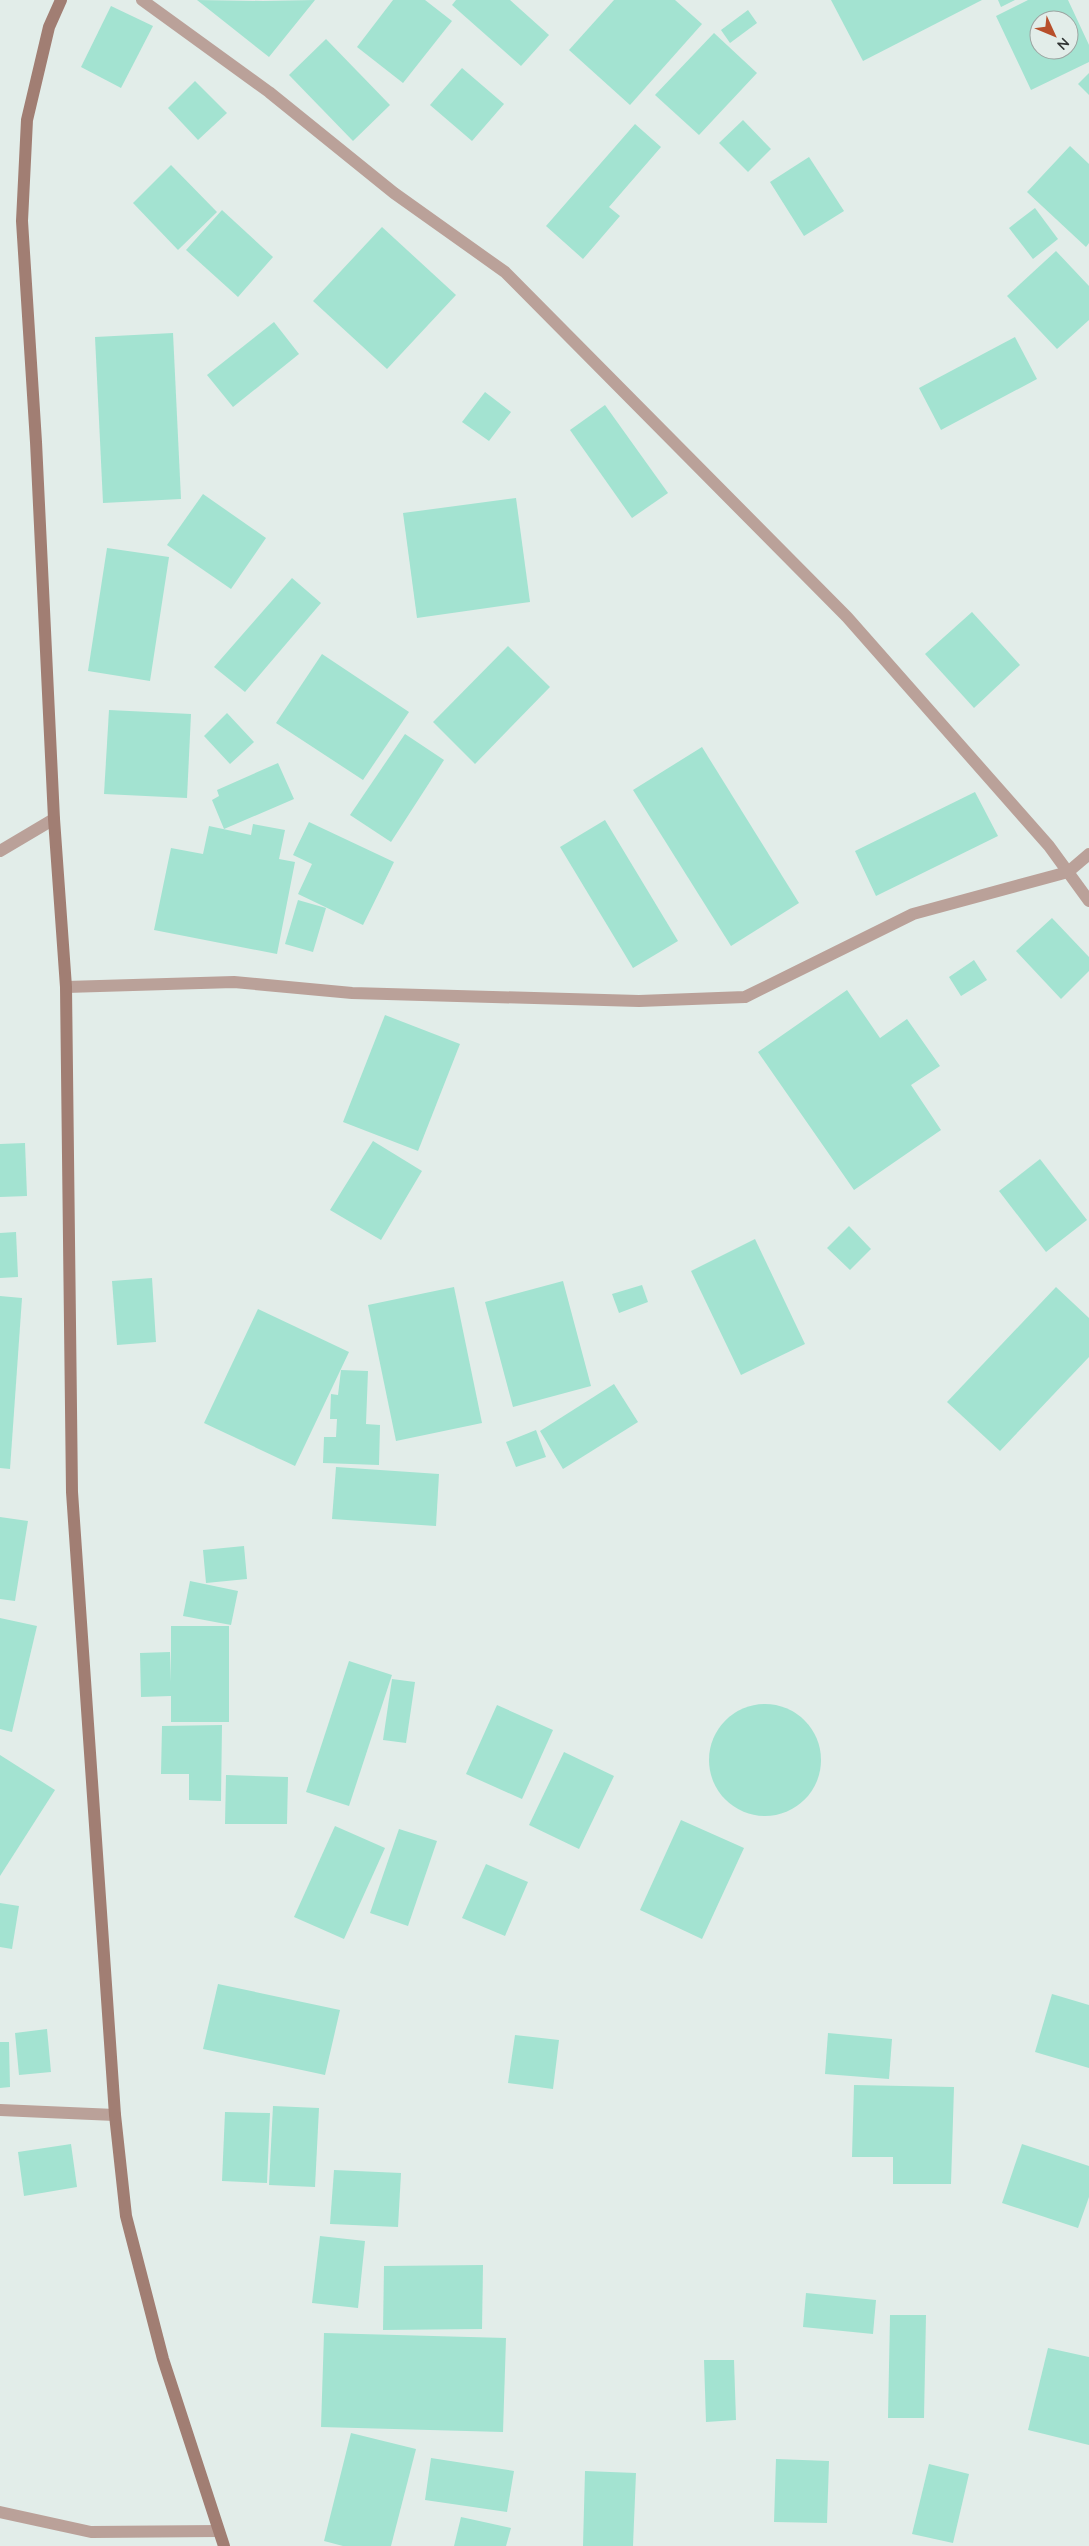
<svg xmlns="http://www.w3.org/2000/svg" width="1089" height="2546" font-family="Quicksand,sans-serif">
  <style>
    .building { fill: #a3e3d1; fill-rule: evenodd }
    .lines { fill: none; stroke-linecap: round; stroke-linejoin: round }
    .minor { stroke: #baa199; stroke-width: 12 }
    .secondary { stroke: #a17e73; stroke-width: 12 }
  </style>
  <rect width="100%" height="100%" fill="#e2ede9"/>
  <g class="building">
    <path d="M197 0 263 1 315 0 269 57Z"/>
    <path d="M393 0H425L452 21 403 83 357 47Z"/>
    <path d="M456 0H510L549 35 521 66 452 5Z"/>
    <path d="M614 0H675L702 24 630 105 569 50Z"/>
    <path d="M831 0H982L863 61Z"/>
    <path d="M998 0H1015L1001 7Z"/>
    <path d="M1028 0H1068L1089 45V62L1031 90 996 16ZM1039 20H1069V50H1039Z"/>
    <path d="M111 6 153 26 121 88 81 67Z"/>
    <path d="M748 10 757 23 730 43 721 30Z"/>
    <path d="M714 33 757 73 699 135 655 95Z"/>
    <path d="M326 39 390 105 353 141 289 75Z"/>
    <path d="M462 68 504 104 472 141 430 105Z"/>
    <path d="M1089 73V95L1078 84Z"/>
    <path d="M195 81 227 113 198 140 168 108Z"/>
    <path d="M743 120 771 149 748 172 719 143Z"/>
    <path d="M635 124 661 147 609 207 620 216 583 259 546 226Z"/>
    <path d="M1070 146 1089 164V243L1086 247 1027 192Z"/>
    <path d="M809 157 844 211 804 236 770 182Z"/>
    <path d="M171 165 217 212 178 250 133 203Z"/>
    <path d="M1035 208 1058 239 1033 259 1009 228Z"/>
    <path d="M222 210 273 257 238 297 186 250Z"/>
    <path d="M382 227 456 295 387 369 313 301Z"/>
    <path d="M1056 251 1089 286V320L1057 349 1007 296Z"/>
    <path d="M274 322 299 354 233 407 207 375Z"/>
    <path d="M173 333 181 499 103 503 95 337Z"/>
    <path d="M1015 337 1037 379 941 430 919 388Z"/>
    <path d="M485 392 511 412 489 441 462 422Z"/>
    <path d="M605 405 668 493 632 518 570 430Z"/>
    <path d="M203 494 266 538 231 589 167 545Z"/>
    <path d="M516 498 530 602 417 618 403 513Z"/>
    <path d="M107 548 169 557 150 681 88 671Z"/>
    <path d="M292 578 321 603 245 692 214 667Z"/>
    <path d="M972 612 1020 665 974 708 925 654Z"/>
    <path d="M508 646 550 687 475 764 433 722Z"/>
    <path d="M322 654 409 712 363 780 276 723Z"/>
    <path d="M109 710 191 714 187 798 104 794Z"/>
    <path d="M227 713 254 742 230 764 204 736Z"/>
    <path d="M405 734 444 760 391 842 350 815Z"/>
    <path d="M702 747 799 903 731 946 633 790Z"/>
    <path d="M278 763 294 799 224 829 212 800 219 796 217 790Z"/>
    <path d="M975 792 998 836 876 896 855 851Z"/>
    <path d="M605 820 678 941 633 968 560 847Z"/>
    <path d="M309 822 394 862 363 925 298 894 312 864 293 855Z"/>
    <path d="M253 824 285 830 279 859 295 862 277 954 154 930 171 848 203 854 209 826 251 835Z"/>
    <path d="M298 900 326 908 313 952 285 944Z"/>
    <path d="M1052 918 1089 957V971L1061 999 1016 951Z"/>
    <path d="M974 960 987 980 961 996 949 977Z"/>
    <path d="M847 990 880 1038 907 1019 940 1066 911 1085 941 1130 854 1190 758 1052Z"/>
    <path d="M385 1015 460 1044 418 1151 343 1122Z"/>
    <path d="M373 1141 422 1171 381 1240 330 1210Z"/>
    <path d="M25 1143 27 1196 0 1197V1144Z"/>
    <path d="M1040 1159 1087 1220 1046 1252 999 1191Z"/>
    <path d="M849 1226 871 1249 850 1270 827 1248Z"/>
    <path d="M16 1232 18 1277 0 1278V1233Z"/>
    <path d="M755 1239 805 1344 741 1375 691 1271Z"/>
    <path d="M152 1278 156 1342 117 1345 112 1281Z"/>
    <path d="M563 1281 591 1386 513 1407 485 1302Z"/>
    <path d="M642 1285 648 1302 619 1313 612 1294Z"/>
    <path d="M454 1287 482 1423 396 1441 368 1305Z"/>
    <path d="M1056 1287 1089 1318V1357L1000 1451 947 1402Z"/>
    <path d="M0 1296 22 1298 10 1469 0 1468Z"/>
    <path d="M258 1309 349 1352 295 1466 204 1423Z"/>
    <path d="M341 1370 368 1371 366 1424 380 1425 379 1465 323 1463 324 1437H336L337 1419H330L331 1394 338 1395Z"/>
    <path d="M614 1384 638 1422 563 1469 540 1431Z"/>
    <path d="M536 1430 546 1457 516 1467 506 1442Z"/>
    <path d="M336 1467 439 1474 436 1526 332 1519Z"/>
    <path d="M0 1517 28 1521 15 1601 0 1599Z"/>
    <path d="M244 1546 247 1579 206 1583 203 1550Z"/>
    <path d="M190 1581 238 1591 231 1625 183 1616Z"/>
    <path d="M0 1618 37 1626 12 1732 0 1729Z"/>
    <path d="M171 1626H229V1722H171V1696L141 1697 140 1653 170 1652 171 1682Z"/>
    <path d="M349 1661 392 1675 349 1806 306 1792Z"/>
    <path d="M392 1679 415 1682 406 1743 383 1740Z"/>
    <circle cx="765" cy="1760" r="56"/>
    <path d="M497 1705 553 1730 522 1799 466 1774Z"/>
    <path d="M222 1725 221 1801 189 1800V1774H161L162 1726Z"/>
    <path d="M564 1752 614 1776 579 1849 529 1825Z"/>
    <path d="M0 1755 55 1790 0 1876Z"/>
    <path d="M226 1775 288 1777 287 1824H225Z"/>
    <path d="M681 1820 744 1848 702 1939 640 1910Z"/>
    <path d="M335 1826 385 1848 344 1939 294 1917Z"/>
    <path d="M399 1829 437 1841 408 1926 370 1913Z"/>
    <path d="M486 1864 528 1882 505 1936 462 1918Z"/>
    <path d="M0 1903 19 1906 12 1949 0 1947Z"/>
    <path d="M218 1984 340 2010 325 2075 203 2049Z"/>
    <path d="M1052 1994 1089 2005V2068L1035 2052Z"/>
    <path d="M47 2029 51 2072 19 2075 15 2033Z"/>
    <path d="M828 2033 892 2039 889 2079 825 2074Z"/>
    <path d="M515 2035 559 2040 553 2089 508 2083Z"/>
    <path d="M0 2042H9L10 2087 0 2088Z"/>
    <path d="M854 2085 954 2087 951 2184H893V2157H852Z"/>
    <path d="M273 2106 319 2108 315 2187 269 2185Z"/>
    <path d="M225 2112 270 2113 267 2183 222 2181Z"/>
    <path d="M71 2144 77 2187 24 2196 18 2152Z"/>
    <path d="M1022 2144 1089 2166V2197L1078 2228 1002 2203Z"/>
    <path d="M334 2170 401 2173 398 2227 330 2224Z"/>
    <path d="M320 2236 365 2241 358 2308 312 2303Z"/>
    <path d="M483 2265 482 2329 383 2330 384 2266Z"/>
    <path d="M806 2293 876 2300 873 2334 803 2327Z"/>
    <path d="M890 2315H926L924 2418H888Z"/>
    <path d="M324 2333 506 2338 503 2432 321 2427Z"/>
    <path d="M1048 2348 1089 2357V2445L1028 2430Z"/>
    <path d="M704 2360H734L736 2420 706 2422Z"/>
    <path d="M351 2433 416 2449 391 2546H343L324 2541Z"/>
    <path d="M431 2458 514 2471 507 2512 425 2500Z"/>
    <path d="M776 2459 829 2461 827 2523 774 2522Z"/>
    <path d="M929 2464 969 2474 953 2543 912 2534Z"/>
    <path d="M585 2471 636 2473 633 2546H583Z"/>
    <path d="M461 2517 511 2528 506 2546H454Z"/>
  </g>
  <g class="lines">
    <g class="minor">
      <path d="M142 0 269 92 394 193 505 272 847 617 1049 846 1089 901"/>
      <path d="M0 851 54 819"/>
      <path d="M66 987 234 982 352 993 639 1001 745 997 913 914 1068 872 1089 854"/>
      <path d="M0 2110 115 2115"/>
      <path d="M0 2512 91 2532 218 2531"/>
    </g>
    <path class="secondary" d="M61 0 49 27 27 120 22 221 36 442 54 819 66 987 72 1492 115 2115 126 2216 163 2359 224 2546"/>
  </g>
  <g transform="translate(1054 35) rotate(134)"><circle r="24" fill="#e2ede9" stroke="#9ca4a1"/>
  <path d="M0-4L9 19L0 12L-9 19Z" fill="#b74f2b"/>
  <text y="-8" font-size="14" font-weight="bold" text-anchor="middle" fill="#323635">N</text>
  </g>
</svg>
